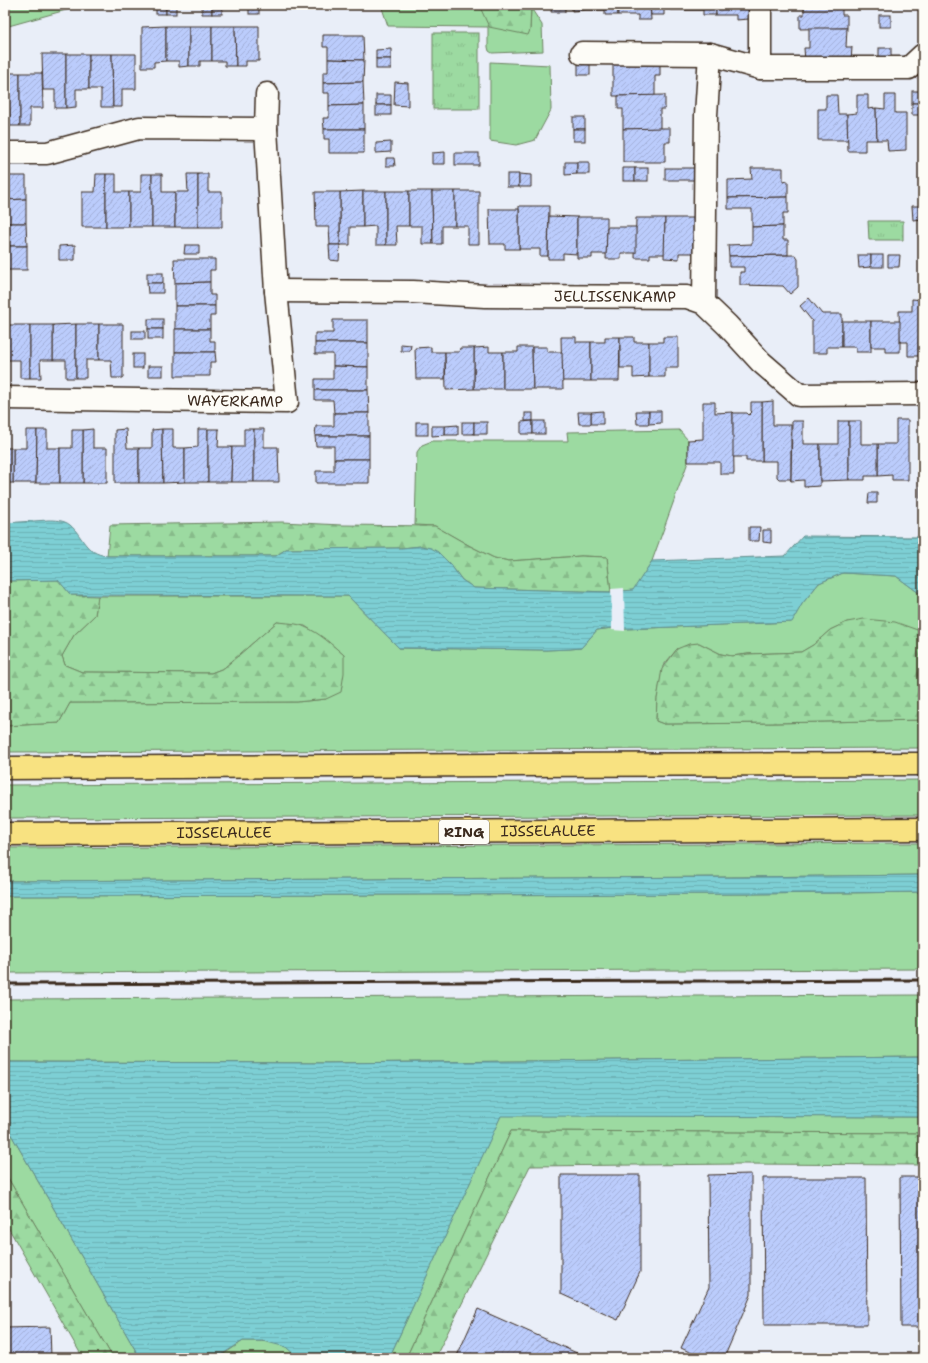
<svg xmlns="http://www.w3.org/2000/svg" width="928" height="1363" font-family="'Shantell Sans',sans-serif">
  <style>
    .grass { fill: #9cdaa1; stroke: #6c8260 }
    .forest { fill: url(#forest-firs); stroke: #6c8260 }
    .park { fill: url(#park-tufts); stroke: #6c8260 }
    .water { fill: url(#water-rules); stroke: #638d8b }
    .pier { fill: #e9eef8 }
    .building { fill: url(#building-hatch); stroke: #3b2a1e }
    .lines { fill: none; stroke-linecap: round; stroke-linejoin: round }
    .minor-casing { stroke: #3b2a1e; stroke-width: 25 }
    .major-casing { stroke: #3b2a1e; stroke-width: 25 }
    .minor { stroke: #fdfcf7; stroke-width: 22 }
    .major { stroke: #f8e281; stroke-width: 22 }
    .rail { stroke: #3b2a1e; stroke-width: 3 }
    .labels { text-anchor: middle; stroke-width: 4; stroke-linejoin: round; paint-order: stroke }
    .shield { fill: #fdfcf7; stroke: #75695f; stroke-width: 1 }
    .shield-label { font-size: 14px; font-weight: bold; fill: #3b2a1e }
    .street-label { font-size: 15px; fill: #3b2a1e; stroke: #fdfcf7 }
  </style>
  <defs>
    <pattern id="forest-firs" width="22" height="20" patternUnits="userSpaceOnUse"><rect width="22" height="20" fill="#9cdaa1"/><path d="M5 1l3.5 6h-7zM16 11l3.5 6h-7z" fill="#87bb8a"/></pattern>
    <pattern id="park-tufts" width="24" height="20" patternUnits="userSpaceOnUse"><rect width="24" height="20" fill="#9cdaa1"/><path d="M3 7l-1-3M5 7V3M7 7l1-3M15 17l-1-3M17 17v-4M19 17l1-3" fill="none" stroke="#87bb8a"/></pattern>
    <pattern id="water-rules" width="6" height="5" patternUnits="userSpaceOnUse"><rect width="6" height="5" fill="#7dcfd4"/><path d="M0 2.5h6" fill="none" stroke="#6db2b6"/></pattern>
    <pattern id="building-hatch" width="6" height="6" patternUnits="userSpaceOnUse"><rect width="6" height="6" fill="#bbccfc"/><path d="M-1 1l2-2M0 6l6-6M5 7l2-2" fill="none" stroke="#a2afd8"/></pattern>
  </defs>
  <rect width="100%" height="100%" fill="#e9eef8"/>
  <filter id="ink" filterUnits="userSpaceOnUse"><feTurbulence type="fractalNoise" baseFrequency=".025" numOctaves="2"/><feDisplacementMap in="SourceGraphic" scale="8" xChannelSelector="R" yChannelSelector="G"/><feConvolveMatrix kernelMatrix="1 2 1 2 8 2 1 2 1" color-interpolation-filters="sRGB"/></filter>
  <g filter="url(#ink)">
    <g class="grass">
      <path d="M5 5H84L5 27Z"/>
      <path d="M381 5H499L480 7 530 30 531 8 542 25 543 51 492 53 489 51 488 47V27L388 26Z"/>
      <path d="M490 62 550 65 551 110 535 140 516 145 490 141Z"/>
      <path d="M679 430 688 440V462L652 561 634 590 611 592 607 557 581 556 509 561 494 558 470 546 435 526 415 525 417 452 422 445 432 441H568L567 432Z"/>
      <path d="M843 573 896 576 923 596V632L912 629 847 622 830 630 813 645 801 652 748 654 732 656 721 654 699 643 677 649 663 666 657 699 656 721 664 724 772 723 923 720V748L5 752V726L59 723 70 703 297 702 326 699 344 655 326 640 305 626 277 622 224 668 211 673 82 672 65 665 62 656 74 635 95 615 98 596H348L399 648 546 650 570 649 581 648 597 630 612 628 625 629 791 622 802 604 819 583Z"/>
      <path d="M923 780V815L5 818V785Z"/>
      <path d="M923 843V875L743 877 5 881V848Z"/>
      <path d="M923 892V969L5 973V896L748 894Z"/>
      <path d="M923 995V1057L328 1063 5 1062V999Z"/>
      <path d="M501 1115 923 1117V1133L511 1131 406 1358H389Z"/>
      <path d="M5 1124 140 1358H113L5 1173Z"/>
      <path d="M243 1341C262 1341 286 1340 298 1358H222L224 1354Z"/>
    </g>
    <g class="forest">
      <path d="M499 5H531L530 30 528 35 489 27 480 7Z"/>
      <path d="M282 522 341 525 435 526 470 546 494 558 509 561 581 556 607 557 611 592 474 588 462 580 450 564 421 546 402 548 286 549 276 556H107L110 525Z"/>
      <path d="M58 580 71 595 98 596 95 615 74 635 62 656 65 665 82 672 211 673 224 668 277 622C285 623 298 623 305 627 320 633 332 645 344 655V673L341 692 326 699 297 702 70 703 59 723 5 726V581Z"/>
      <path d="M864 619 895 622 923 632V720L772 723 664 724 656 721 657 699 662 669 677 649 689 644 699 643 721 654 732 656 748 654 801 652 813 645 830 630 847 622Z"/>
      <path d="M511 1131 923 1133V1165L741 1164 530 1166 435 1358H406Z"/>
      <path d="M5 1173 113 1358H83L5 1222Z"/>
    </g>
    <g class="park">
      <rect x="433" y="33" width="46" height="76"/>
      <path d="M868 221H903V240H869Z"/>
    </g>
    <g class="water">
      <path d="M48 520C55 520 64 520 70 525 84 537 84 553 107 556H276L286 549 402 548 421 546 431 548 438 552 450 564 462 580 474 588 611 592 633 590 652 561 785 556 803 536 923 537V596L896 576 843 573 819 583 802 604 792 622 625 629 612 628 597 630 581 648 570 649 546 650 399 648 348 596 71 595 58 580 5 581V523Z"/>
      <path d="M923 875V892L748 894 5 896V881L743 877Z"/>
      <path d="M923 1057V1117L501 1116 389 1358H298L286 1347 263 1341H243L224 1353 222 1358H140L5 1124V1062L328 1063Z"/>
    </g>
    <path class="pier" d="M624 588 625 631 612 630 611 589Z"/>
    <g class="building">
      <rect x="156" y="5" width="10" height="9"/>
      <rect x="166" y="5" width="10" height="9"/>
      <rect x="202" y="5" width="10" height="9"/>
      <rect x="212" y="5" width="10" height="9"/>
      <rect x="249" y="5" width="10" height="9"/>
      <path d="M552 5H585V10L572 11V5L565 6V12H551Z"/>
      <path d="M585 5H618V15H605V10H585Z"/>
      <path d="M618 5H650L651 20H638V15H618Z"/>
      <path d="M650 5H683V10H670V5L664 6V15H651Z"/>
      <path d="M683 5H716V15H703V10H683Z"/>
      <path d="M716 5H749V19L736 20V15H716Z"/>
      <path d="M804 5H842V15H847V28L800 29V15H804Z"/>
      <rect x="879" y="15" width="12" height="12"/>
      <path d="M166 26V61L154 62V67H142V27Z"/>
      <path d="M166 26H189V66L179 67V61H166Z"/>
      <path d="M189 26H212V61H200V66H189Z"/>
      <path d="M212 26H235L236 66H225V61H212Z"/>
      <path d="M235 26H259V61H246V66H236Z"/>
      <path d="M809 28H847L846 47H852L851 61H805L804 48H809Z"/>
      <path d="M323 35H363L364 60 328 59V47H323Z"/>
      <rect x="879" y="48" width="12" height="13"/>
      <path d="M391 49V59H376V50Z"/>
      <path d="M42 54H66V108H55V90H43Z"/>
      <path d="M66 54H89V89H76V107L66 108Z"/>
      <path d="M89 54H112L113 107H101V89H89Z"/>
      <path d="M112 54H136V89H122V107H113Z"/>
      <path d="M328 59 364 60 363 82 323 83V72H328Z"/>
      <rect x="376" y="59" width="15" height="10"/>
      <rect x="578" y="63" width="12" height="12"/>
      <path d="M613 63H660V76H655V96H613Z"/>
      <path d="M5 73H20V126H10L9 108H5Z"/>
      <path d="M20 73H42L43 108H30V126H20Z"/>
      <path d="M363 82 364 105 329 106V93H323V83Z"/>
      <path d="M395 82 408 83V106L394 105Z"/>
      <rect x="912" y="91" width="11" height="12"/>
      <rect x="376" y="95" width="15" height="10"/>
      <path d="M665 95V109H660V129H623V109H618V96Z"/>
      <path d="M826 95H837L838 114H847L848 140H818V109H826Z"/>
      <path d="M857 95H868V109L876 108 877 140H865V151H848L847 114 857 113Z"/>
      <path d="M885 95H895V113H906V150L888 151 887 140H877L876 108 885 109Z"/>
      <rect x="912" y="103" width="11" height="12"/>
      <path d="M364 105V129H324L323 118H329V106Z"/>
      <rect x="376" y="105" width="15" height="10"/>
      <rect x="573" y="117" width="12" height="12"/>
      <path d="M660 128H670V142H665V162H623V129Z"/>
      <path d="M324 129H364V153H329V139H324Z"/>
      <rect x="573" y="129" width="12" height="12"/>
      <path d="M391 142V152L376 153V143Z"/>
      <path d="M445 152V164H432V153Z"/>
      <rect x="455" y="153" width="24" height="12"/>
      <path d="M386 158H394L395 166H386Z"/>
      <path d="M565 162H577V174L565 175Z"/>
      <rect x="577" y="162" width="12" height="12"/>
      <rect x="623" y="168" width="12" height="13"/>
      <rect x="635" y="168" width="13" height="13"/>
      <rect x="665" y="168" width="29" height="12"/>
      <path d="M751 168H783V182L788 181V197L728 198V180L752 179Z"/>
      <path d="M96 174H106V227H82V192H95Z"/>
      <path d="M106 174H116V192H129V227H106Z"/>
      <path d="M141 174H152V227H129V192H141Z"/>
      <path d="M152 174H162V192H175V227H152Z"/>
      <path d="M187 174H198V227H175V192H188Z"/>
      <path d="M198 174H208V192H222V227H198Z"/>
      <rect x="507" y="174" width="12" height="13"/>
      <path d="M519 174 531 175V187H519Z"/>
      <path d="M5 176H26V199L5 200Z"/>
      <path d="M363 191V227H350V245H340V192Z"/>
      <path d="M363 191H386V245H376V226L363 227Z"/>
      <path d="M386 191H409V226H396L397 245H386Z"/>
      <path d="M409 191H432L433 244H422V226H409Z"/>
      <path d="M432 191H455V226H442V244H433Z"/>
      <path d="M455 191H479V244H468V226H455Z"/>
      <path d="M315 192H340V245H330L329 227H316Z"/>
      <path d="M788 197V213H783V226L752 227V209H728V198Z"/>
      <path d="M26 199V223H5V200Z"/>
      <path d="M519 206H549L548 256H540V249H519Z"/>
      <path d="M912 206H923V219L913 220Z"/>
      <path d="M489 209H519V249H505V244H490Z"/>
      <path d="M549 216 577 217V254L563 253V259H548Z"/>
      <path d="M577 217H607V254H592V258H577Z"/>
      <path d="M636 218H665V254H650V258H635Z"/>
      <path d="M665 218H694V253H679V259L664 258Z"/>
      <path d="M5 223H26L27 246H5Z"/>
      <path d="M783 226V240H788V255L729 256 728 245 752 244V227Z"/>
      <path d="M607 227H636V253H621V259H606Z"/>
      <path d="M75 245V260H59V246Z"/>
      <path d="M185 245H199V254H184Z"/>
      <path d="M329 245H340L339 261 330 260Z"/>
      <rect x="5" y="246" width="22" height="24"/>
      <path d="M795 255 798 259V287L790 294 783 286 740 285V272H744V267H729V256Z"/>
      <path d="M858 255H871V267L859 268Z"/>
      <rect x="871" y="255" width="12" height="12"/>
      <path d="M888 255H900L899 267H888Z"/>
      <path d="M174 259H215V270H210V282L175 283Z"/>
      <rect x="147" y="273" width="16" height="10"/>
      <path d="M210 282V295H215V306H175V283Z"/>
      <path d="M147 283H163V293H148Z"/>
      <path d="M809 298 822 314H842V347H827V353H812V321L800 306Z"/>
      <path d="M912 299 923 300V337L919 338V356H908V342H900L899 311H912Z"/>
      <path d="M175 306H215V316H210V329H175Z"/>
      <rect x="148" y="319" width="15" height="10"/>
      <path d="M333 320H368V343H315V333H333Z"/>
      <path d="M842 321H871V352H856V347H842Z"/>
      <path d="M871 321H900V352H885V347H871Z"/>
      <path d="M76 324V378H66V360H53V325Z"/>
      <path d="M76 324H99V360H86V378H76Z"/>
      <path d="M99 324H123V378H112L111 360H99Z"/>
      <rect x="5" y="325" width="2" height="35"/>
      <path d="M7 325H30V378H20V360H7Z"/>
      <path d="M30 325H53V360H40L41 378H30Z"/>
      <rect x="148" y="329" width="15" height="10"/>
      <path d="M175 329H210V341H215V352H175Z"/>
      <rect x="132" y="331" width="13" height="8"/>
      <path d="M561 337H576V342H591V381H562Z"/>
      <path d="M605 337H620L619 381H591V342H605Z"/>
      <path d="M620 337H634V342H649V377L633 378V368H620Z"/>
      <path d="M663 337H678V368H665V377H649V342H663Z"/>
      <path d="M315 343H368V367L333 366V354H315Z"/>
      <path d="M401 344 411 345 410 351H401Z"/>
      <path d="M431 347V352H445V379H416L415 348Z"/>
      <path d="M489 347V352H503V389H474V348Z"/>
      <path d="M518 347H532L533 389H503V352H518Z"/>
      <path d="M532 347H547V352H562L563 389H533Z"/>
      <path d="M460 348H474V389L446 390 445 352H459Z"/>
      <path d="M175 352H215L216 362H210V376H175Z"/>
      <rect x="133" y="354" width="10" height="14"/>
      <rect x="148" y="366" width="15" height="10"/>
      <path d="M333 366 368 367V390H315V379H333Z"/>
      <path d="M315 390H368L369 413H334L333 400H315Z"/>
      <path d="M773 401V425H791V481V479H779L777 477V461H762V402Z"/>
      <path d="M703 402H715V413L733 412 734 474H720V462H688V440L703 439Z"/>
      <path d="M751 402H762V461H746V457H733V412L734 413H747L749 415 752 412 751 411Z"/>
      <path d="M603 411V424H591V412Z"/>
      <path d="M636 411H649V424H637Z"/>
      <path d="M649 411H661V423L649 424Z"/>
      <path d="M578 412H591V424H579Z"/>
      <path d="M334 413H369V436H315L316 426H334Z"/>
      <rect x="525" y="413" width="8" height="8"/>
      <path d="M896 420H908V480H892V475L878 476V444H896Z"/>
      <path d="M533 421V434H521V422Z"/>
      <rect x="533" y="421" width="12" height="13"/>
      <path d="M792 421H803V444H820V486L804 487V480L791 481Z"/>
      <path d="M838 421H849V480L820 481V444H838Z"/>
      <path d="M849 421H861V444H878V476H865V480H849Z"/>
      <rect x="416" y="422" width="12" height="13"/>
      <rect x="462" y="422" width="12" height="12"/>
      <rect x="474" y="422" width="13" height="12"/>
      <path d="M458 425V435H445V426Z"/>
      <path d="M432 426H445V435L432 436Z"/>
      <path d="M93 429V448H107V483H83V430Z"/>
      <path d="M126 429 127 448H139V483H115V430Z"/>
      <path d="M162 429 163 483H139V448H152V430Z"/>
      <path d="M162 429H173V448H185V482L163 483Z"/>
      <path d="M198 429H208V482H185V448L198 447Z"/>
      <path d="M208 429H219L218 447H232L231 482H208Z"/>
      <path d="M244 429H254V482H231L232 447H244Z"/>
      <path d="M254 429H264V447H278L279 482H254Z"/>
      <path d="M26 430H37L36 483H13V448H26Z"/>
      <path d="M37 430H47V448H60V483H36Z"/>
      <path d="M72 430H83V483H60V448H72Z"/>
      <path d="M315 436H369V459H334V446H316Z"/>
      <rect x="5" y="448" width="8" height="35"/>
      <path d="M334 459H369V483H316V471H334Z"/>
      <rect x="920" y="462" width="3" height="36"/>
      <path d="M869 493H877V503H868Z"/>
      <path d="M749 527H760L759 541H749Z"/>
      <path d="M763 530H771V543L763 542Z"/>
      <path d="M751 1174V1295L724 1358H702L681 1348 709 1287 708 1175Z"/>
      <path d="M561 1175H640V1272L618 1320 561 1294Z"/>
      <path d="M900 1177H923V1327H901Z"/>
      <path d="M763 1178H866L867 1325H764Z"/>
      <path d="M478 1309 588 1358H456Z"/>
      <path d="M50 1327 51 1358H5V1328Z"/>
    </g>
    <g class="lines">
      <defs>
        <g id="minor">
          <path d="M760 5V68"/>
          <path d="M582 53 710 54 760 68H909L923 55"/>
          <path d="M5 153H47L139 128 266 129"/>
          <path id="s1" d="M276 291 413 292 485 296 687 297 704 303 727 325 761 362 799 395 923 394"/>
          <path d="M704 303 706 115 710 54"/>
          <path id="s2" d="M5 398 287 402 276 291 266 129 267 94"/>
        </g>
        <g id="major">
          <path d="M5 768 494 765 923 764"/>
          <path id="s3" d="M5 834 923 829"/>
        </g>
      </defs>
      <use href="#minor" class="minor-casing"/>
      <use href="#major" class="major-casing"/>
      <use href="#minor" class="minor"/>
      <use href="#major" class="major"/>
      <path class="rail" d="M5 984 923 980"/>
    </g>
  </g>
  <g class="labels">
    <rect class="shield" x="439" y="820" width="50" height="24" rx="3"/>
    <g class="shield-label">
      <text x="464" y="837">RING</text>
    </g>
    <g class="street-label">
      <text dy="5" stroke="none"><textPath href="#s1" startOffset="339">JELLISSENKAMP</textPath></text>
      <text dy="5" stroke="none"><textPath href="#s2" startOffset="230">WAYERKAMP</textPath></text>
      <text dy="5" stroke="none"><textPath href="#s3" startOffset="543">IJSSELALLEE</textPath></text>
      <text dy="5" stroke="none"><textPath href="#s3" startOffset="219">IJSSELALLEE</textPath></text>
    </g>
  </g>
  <rect width="928" height="1363" fill="none" stroke="#fdfcf7" stroke-width="20"/>
  <rect x="10" y="10" width="908" height="1343" fill="none" stroke="#3b2a1e" stroke-width="1.5" filter="url(#ink)"/>
</svg>
